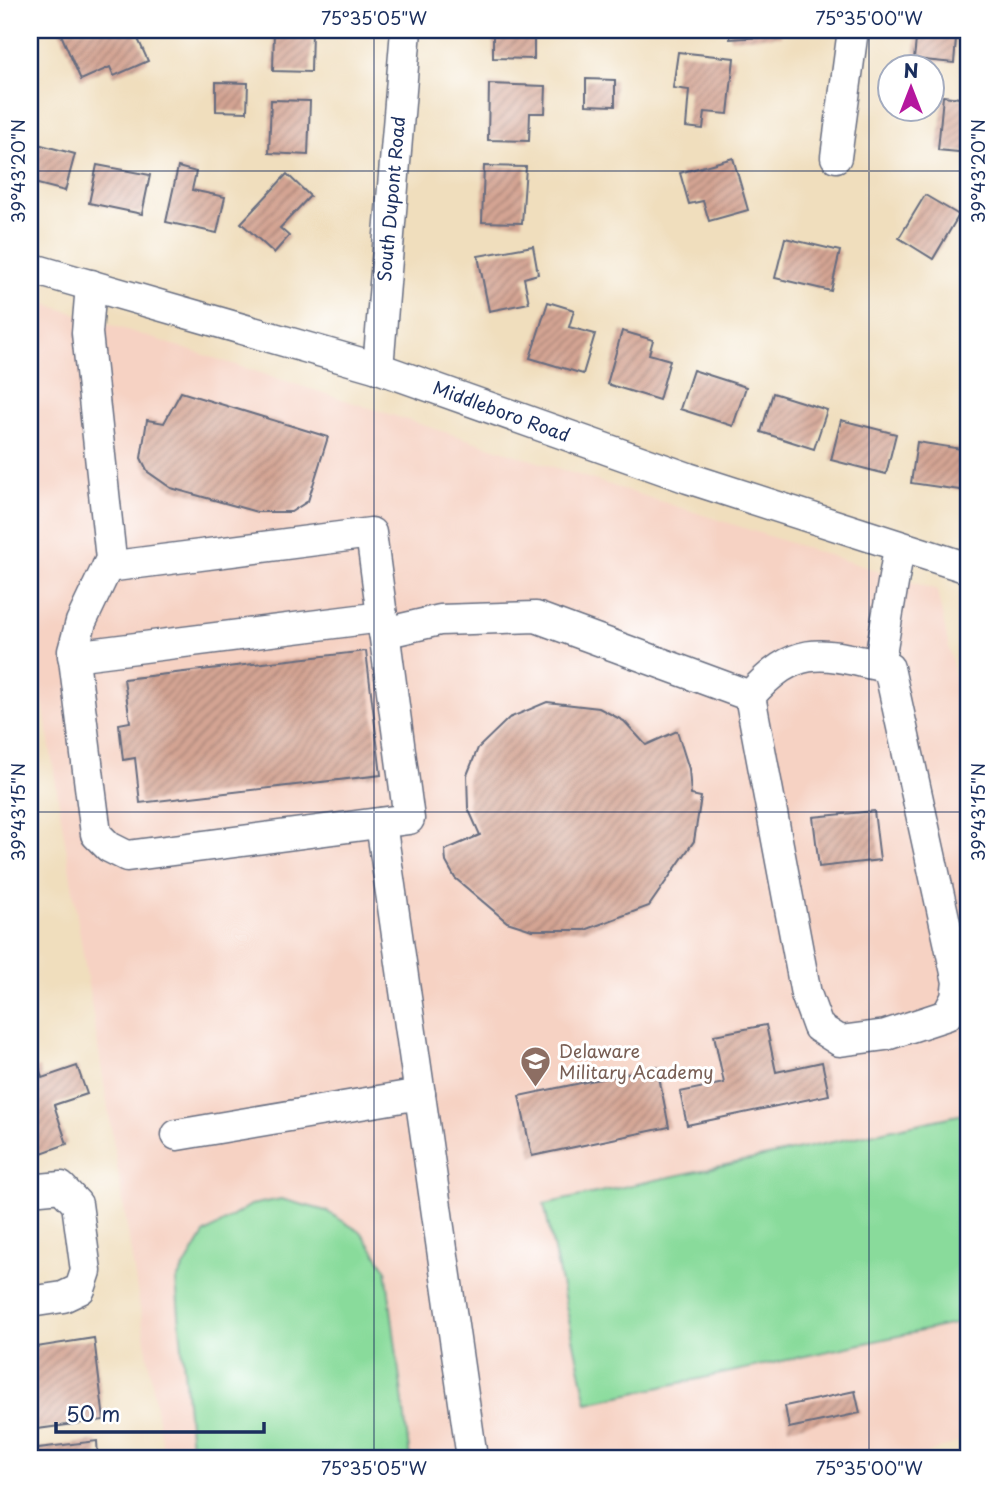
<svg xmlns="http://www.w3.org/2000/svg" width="998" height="1488" font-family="'Playpen Sans',sans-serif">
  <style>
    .built { fill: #f6d2c3 }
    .pitch { fill: #89db9b; stroke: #52857c; stroke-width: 2 }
    .building { fill: url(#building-hatch) }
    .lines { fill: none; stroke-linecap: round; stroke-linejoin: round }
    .minor-casing { stroke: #666c7f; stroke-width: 33 }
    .minor { stroke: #fff; stroke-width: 30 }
    .ticks { fill: none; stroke: #1b2f5e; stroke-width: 2; stroke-opacity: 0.45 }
    .labels { text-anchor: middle; stroke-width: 6; stroke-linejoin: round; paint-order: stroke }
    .street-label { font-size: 18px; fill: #1b2f5e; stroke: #fff }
    .education-label { font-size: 18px; fill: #785e54; stroke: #fff; text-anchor: start }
    .neatline { fill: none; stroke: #1b2f5e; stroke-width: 2.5 }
    .ticks-label { font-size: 18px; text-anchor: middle; fill: #1b2f5e }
  </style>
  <defs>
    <pattern id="building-hatch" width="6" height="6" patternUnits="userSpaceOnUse" patternTransform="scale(1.75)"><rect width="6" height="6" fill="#d4a493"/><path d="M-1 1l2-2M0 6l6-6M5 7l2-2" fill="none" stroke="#ab867b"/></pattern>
  </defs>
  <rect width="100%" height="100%" fill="#fff"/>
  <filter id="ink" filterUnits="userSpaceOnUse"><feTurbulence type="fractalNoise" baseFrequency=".0143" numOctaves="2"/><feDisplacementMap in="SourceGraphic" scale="14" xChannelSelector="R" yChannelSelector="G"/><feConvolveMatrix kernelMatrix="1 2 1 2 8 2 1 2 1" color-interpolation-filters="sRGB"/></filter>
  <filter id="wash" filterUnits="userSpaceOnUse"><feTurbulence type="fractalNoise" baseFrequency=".00686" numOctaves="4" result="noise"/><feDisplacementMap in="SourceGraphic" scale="28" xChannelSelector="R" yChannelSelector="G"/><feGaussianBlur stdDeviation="1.57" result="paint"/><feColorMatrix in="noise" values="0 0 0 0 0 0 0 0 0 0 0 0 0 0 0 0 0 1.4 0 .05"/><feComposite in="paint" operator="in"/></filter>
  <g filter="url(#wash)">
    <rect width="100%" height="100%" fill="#f0debd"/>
    <path class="built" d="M30 299 937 590 968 740V1438L917 1458H164L30 623Z"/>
    <g class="pitch">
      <path d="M968 1113V1321L587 1403 544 1204Z"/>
      <path d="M281 1199 326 1211 362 1233 386 1269 410 1458H192L176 1281 204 1234 251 1205Z"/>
    </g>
    <g id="blocks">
      <g class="building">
        <path d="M59 30H134L148 61 114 76 110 67 81 80Z"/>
        <path d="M274 30H312L311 72 273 71Z"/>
        <path d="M493 30H552V34H534V59L493 58Z"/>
        <path d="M730 30H781V36L730 39Z"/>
        <path d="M917 30H968V40L956 39 954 63 914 59Z"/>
        <path d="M678 52 734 58 728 114 705 112 703 129 686 127 689 90 673 88Z"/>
        <path d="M586 79 615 80V106L586 105Z"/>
        <path d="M216 82 248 83 247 112 216 111Z"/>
        <path d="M489 84 546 86 545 113H530L529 141 488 140Z"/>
        <path d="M943 96 968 99V153L938 150Z"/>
        <path d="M271 100 310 101 308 155 269 153Z"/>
        <path d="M30 142 75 154 65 191 30 182Z"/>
        <path d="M733 158 748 210 709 221 703 201 689 204 680 173Z"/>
        <path d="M97 165 150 175 142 214 89 203Z"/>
        <path d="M484 166 526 167 522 223 482 222Z"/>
        <path d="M178 167 196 172 192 190 225 197 217 233 166 222Z"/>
        <path d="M287 174 310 196 280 228 289 236 274 253 241 223Z"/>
        <path d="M925 195 959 215 933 259 899 238Z"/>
        <path d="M785 238 840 251 831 291 775 278Z"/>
        <path d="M533 246 538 274 524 278 529 303 489 311 478 256Z"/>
        <path d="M548 302 574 310 569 327 595 334 583 374 530 358Z"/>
        <path d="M622 331 653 340 649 354 670 360 659 400 607 384Z"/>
        <path d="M693 370 746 387 733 426 680 409Z"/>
        <path d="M181 392 328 437 308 501 291 512H257L171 488 148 472 141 458 147 420 164 423Z"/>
        <path d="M773 393 827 410 814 449 761 432Z"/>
        <path d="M841 420 896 434 886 474 831 460Z"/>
        <path d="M917 442 968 450 967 491 911 483Z"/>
        <path d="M366 651 381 775 140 803 135 758 123 760 119 724 130 722 124 679Z"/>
        <path d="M547 702 599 708 624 721 646 745 677 731 689 769 691 795 701 797 694 841 649 906 585 930H532L507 922 455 878 446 862 445 850 480 835 468 808 467 775 478 748 509 718Z"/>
        <path d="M874 811 880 860 819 867 813 817Z"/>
        <path d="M766 1025 776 1072 822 1062 829 1095 687 1125 680 1092 724 1083 714 1035Z"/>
        <path d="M77 1066 87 1094 54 1105 67 1144 30 1157V1070L39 1067 42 1078Z"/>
        <path d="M657 1067 669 1127 532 1156 519 1096Z"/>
        <path d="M94 1338 104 1420 30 1430V1348Z"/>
        <path d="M855 1391 860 1413 789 1428 785 1406Z"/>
        <path d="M97 1441 98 1458H30V1449Z"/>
      </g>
    </g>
  </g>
  <g filter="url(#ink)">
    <use href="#blocks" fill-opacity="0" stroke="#666c7f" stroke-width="2"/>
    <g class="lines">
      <defs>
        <g id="minor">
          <path d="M836 157 853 30"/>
          <path d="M30 268 378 368 688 478 968 568"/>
          <path d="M91 285 87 333 111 559 81 622 73 651 96 834 109 847 127 856 409 819 371 533 107 567"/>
          <path d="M378 368 406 30"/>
          <path d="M384 633 440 620 536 617 750 696C798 641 824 653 889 668L958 982 956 998 947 1015 886 1035 840 1041 818 1027 806 994 750 696"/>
          <path d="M73 656 382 617"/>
          <path d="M879 665 899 548"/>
          <path d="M381 823 472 1458"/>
          <path d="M177 1135 420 1094"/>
          <path d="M30 1190 61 1187 77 1204 86 1271 80 1289 63 1297 30 1302"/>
        </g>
      </defs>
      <use href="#minor" class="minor-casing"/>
      <use href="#minor" class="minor"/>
    </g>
  </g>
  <path class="ticks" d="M374 30V1458M869 30V1458M30 171H968M30 812H968M30 1453H968"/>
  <defs>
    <symbol id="school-pin" viewBox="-11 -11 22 30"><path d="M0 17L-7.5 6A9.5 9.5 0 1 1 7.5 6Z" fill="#8d6e63" stroke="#fff"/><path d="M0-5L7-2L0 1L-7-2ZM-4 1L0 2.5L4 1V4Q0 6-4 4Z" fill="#fff"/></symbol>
  </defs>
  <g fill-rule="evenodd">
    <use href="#school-pin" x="518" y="1044" width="35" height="47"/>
  </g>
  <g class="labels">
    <g class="street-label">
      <text transform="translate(392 199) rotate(-85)" y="6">South Dupont Road</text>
      <text transform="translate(501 412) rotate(20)" y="6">Middleboro Road</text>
    </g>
    <g class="education-label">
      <text x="559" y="1058">Delaware<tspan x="559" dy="21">Military Academy</tspan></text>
    </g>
  </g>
  <rect width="998" height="1488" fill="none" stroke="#fff" stroke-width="77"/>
  <g transform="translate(911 88)"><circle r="33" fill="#ffffff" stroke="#a4acbf" stroke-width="2"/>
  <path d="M0-5L12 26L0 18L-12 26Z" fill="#b5179e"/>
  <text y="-10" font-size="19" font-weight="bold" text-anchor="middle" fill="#1b2f5e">N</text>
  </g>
  <path d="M56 1422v10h208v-10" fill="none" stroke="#1b2f5e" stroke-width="3.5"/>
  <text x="66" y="1422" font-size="21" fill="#1b2f5e" stroke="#ffffff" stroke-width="5" paint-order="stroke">50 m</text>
  <rect x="38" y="38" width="922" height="1412" class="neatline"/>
  <g class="ticks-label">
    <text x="374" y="25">75°35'05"W</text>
    <text x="869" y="25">75°35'00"W</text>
    <text transform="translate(19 171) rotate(-90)" y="6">39°43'20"N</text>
    <text transform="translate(979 171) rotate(-90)" y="6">39°43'20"N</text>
    <text transform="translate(19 812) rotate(-90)" y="6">39°43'15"N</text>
    <text transform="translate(979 812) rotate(-90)" y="6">39°43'15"N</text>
    <text x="374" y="1475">75°35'05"W</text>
    <text x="869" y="1475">75°35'00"W</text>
  </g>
</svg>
